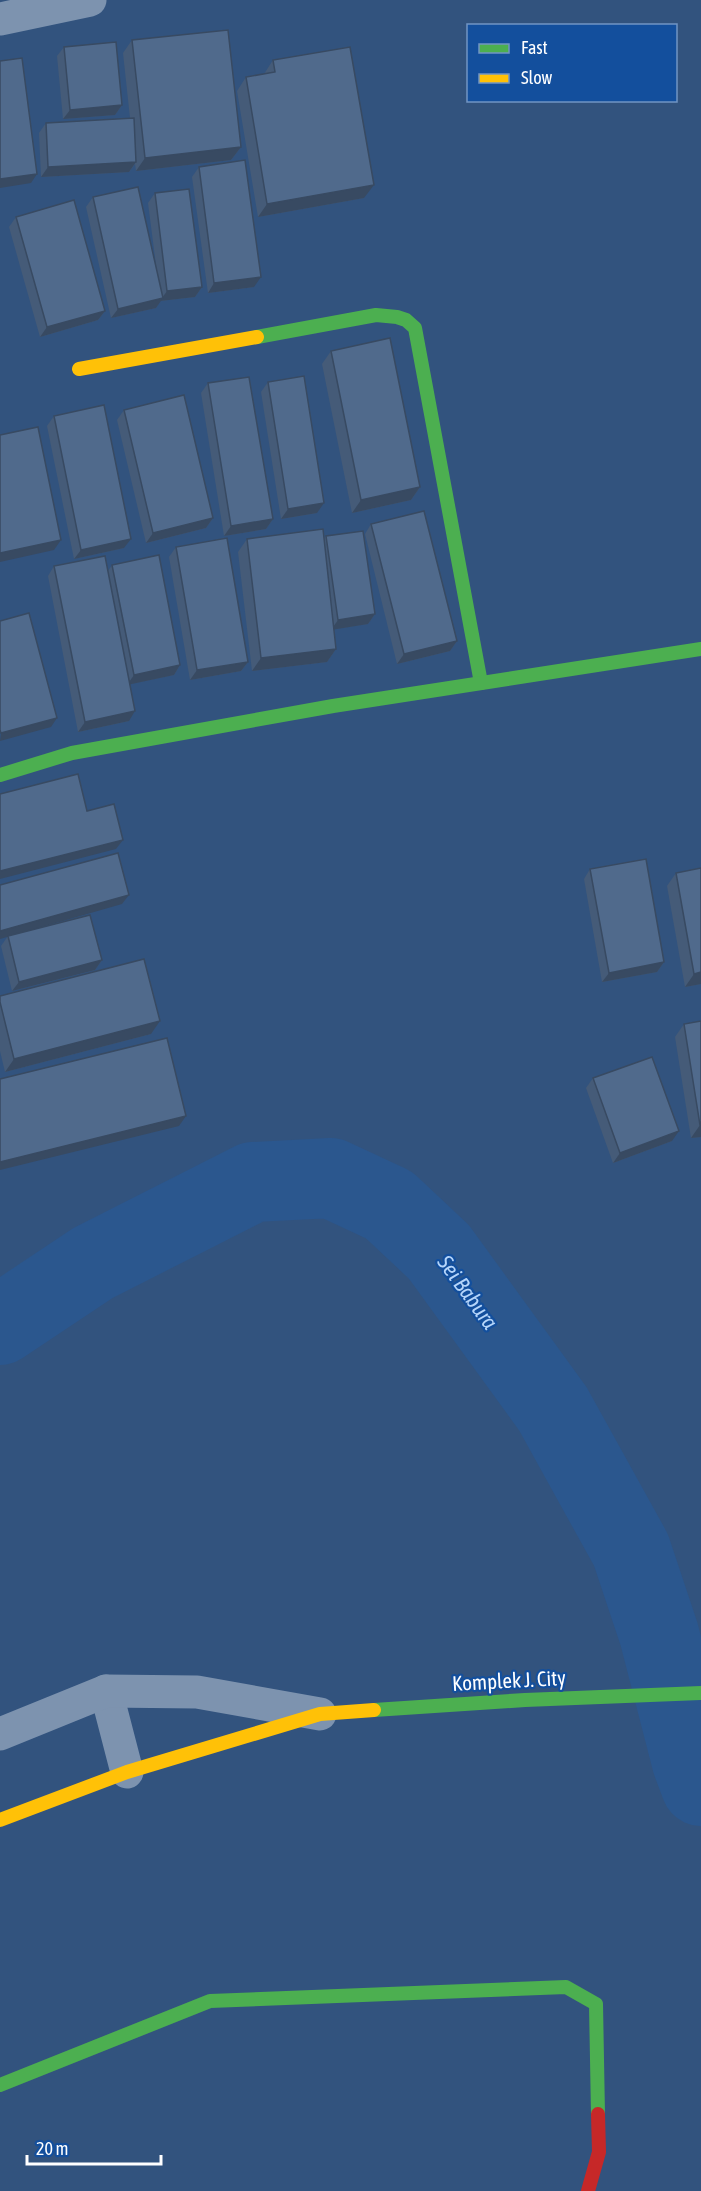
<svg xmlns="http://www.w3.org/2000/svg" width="701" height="2191" font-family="'Asap Condensed',sans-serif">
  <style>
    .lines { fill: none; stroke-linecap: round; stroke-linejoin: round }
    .river { stroke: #2b578e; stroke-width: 80 }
    .street { stroke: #7d93af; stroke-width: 33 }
    .fast { stroke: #4caf50; stroke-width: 14 }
    .slow { stroke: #ffc107; stroke-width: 14 }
    .jam { stroke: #c62828; stroke-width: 14 }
    .wall { fill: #455b78 }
    .shaded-wall { fill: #384a62 }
    .building { fill: #506a8c; stroke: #384a62; stroke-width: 1.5 }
    .labels { text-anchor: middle; stroke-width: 4.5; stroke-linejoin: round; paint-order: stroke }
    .street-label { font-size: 21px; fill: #fff; stroke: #134f9d }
    .water-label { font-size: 22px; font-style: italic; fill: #b5d5fa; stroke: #134f9d }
  </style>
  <rect width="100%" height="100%" fill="#32537e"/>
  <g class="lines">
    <path class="river" d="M0 1325 93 1263 253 1182 331 1178 389 1205 439 1252 553 1409 631 1550 659 1634 692 1762 701 1786"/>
    <g class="street">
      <path d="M0 19 90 0"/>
      <path d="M106 1691 127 1772"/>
      <path d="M0 1734 106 1691 197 1692 320 1714"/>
    </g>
    <g class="fast">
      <path d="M257 337 376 315 397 317 406 320 415 328 481 683"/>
      <path d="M0 775 72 753 333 706 701 649"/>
      <path d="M374 1710 525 1700 701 1693"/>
      <path d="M0 2085 210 2001 566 1987 596 2004 598 2114"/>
    </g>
    <g class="slow">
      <path d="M79 369 257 337"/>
      <path d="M0 1820 127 1772 320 1714 374 1710"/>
    </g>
    <path class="jam" d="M588 2191 599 2152 598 2114"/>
  </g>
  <g class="wall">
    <path d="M132 40 241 147 231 160 136 171 135 164 129 172 41 177 39 133 46 123 130 118 123 53Z"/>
    <path d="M64 47 122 105 115 115 63 119 57 56Z"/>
    <path d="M273 60 364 198 258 217 237 91 246 77 264 74Z"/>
    <path d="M199 167 254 287 208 293 192 177Z"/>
    <path d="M155 193 202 287 195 297 160 301 156 308 111 318 86 207 93 197 157 273 148 203Z"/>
    <path d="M16 217 105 311 98 320 40 337 9 227Z"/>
    <path d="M331 351 420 487 411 500 352 513 322 364Z"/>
    <path d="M268 382 317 513 281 519 261 392Z"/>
    <path d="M208 383 273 519 266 529 224 536 201 393Z"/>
    <path d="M124 410 213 518 206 528 146 543 117 420Z"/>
    <path d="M54 416 124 548 74 559 47 426Z"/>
    <path d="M371 524 457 641 450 651 397 664 365 534Z"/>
    <path d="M326 536 375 614 368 624 334 629 336 649 327 662 252 671 238 552 247 539 324 538Z"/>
    <path d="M176 547 248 662 241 671 190 680 169 557Z"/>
    <path d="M112 565 180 665 174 675 130 684 129 721 78 732 48 576 54 566 108 571Z"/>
    <path d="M701 868V984L685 987 667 886 676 873Z"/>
    <path d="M590 869 664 962 657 972 602 982 584 879Z"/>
    <path d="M8 936 102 960 95 970 12 991 1 946Z"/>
    <path d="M0 996 151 1034 5 1072 0 1051Z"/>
    <path d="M701 1021V1137L691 1138 675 1037 684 1024Z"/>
    <path d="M593 1078 672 1141 613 1163 586 1088Z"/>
  </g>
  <g class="shaded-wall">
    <path d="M122 105 115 115 63 119 70 110Z"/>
    <path d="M241 147 231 160 136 171 145 158Z"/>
    <path d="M136 162 129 172 41 177 48 167Z"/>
    <path d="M37 174 31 183 0 188V179Z"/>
    <path d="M374 185 364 198 258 217 267 204Z"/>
    <path d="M261 277 254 287 208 293 214 283Z"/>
    <path d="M202 287 195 297 160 301 167 291Z"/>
    <path d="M163 298 156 308 111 318 118 309Z"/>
    <path d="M105 311 98 320 40 337 47 327Z"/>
    <path d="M420 487 411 500 352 513 361 500Z"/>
    <path d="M324 503 317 513 281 519 288 509Z"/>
    <path d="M213 518 206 528 146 543 153 533Z"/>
    <path d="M273 519 266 529 224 536 231 526Z"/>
    <path d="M131 539 124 548 74 559 81 550Z"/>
    <path d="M61 540 54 550 0 562V553Z"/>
    <path d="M375 614 368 624 331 630 338 620Z"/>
    <path d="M457 641 450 651 397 664 404 654Z"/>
    <path d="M336 649 327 662 252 671 261 658Z"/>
    <path d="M248 662 241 671 190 680 197 670Z"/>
    <path d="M180 665 174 675 127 685 134 675Z"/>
    <path d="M135 711 129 721 78 732 85 722Z"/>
    <path d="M57 718 51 727 0 741 1 733Z"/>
    <path d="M123 840 116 849 0 879V871Z"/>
    <path d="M129 895 122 904 0 939V931Z"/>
    <path d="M102 960 95 970 12 991 19 982Z"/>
    <path d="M664 962 657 972 602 982 609 973Z"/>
    <path d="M701 972V984L685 987 694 974Z"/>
    <path d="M160 1021 151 1034 5 1072 14 1059Z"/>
    <path d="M186 1116 179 1126 0 1170V1162Z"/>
    <path d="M700 1125H701V1137L691 1138Z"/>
    <path d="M679 1131 672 1141 613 1163 620 1153Z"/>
  </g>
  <g class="building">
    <path d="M228 30 241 147 145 158 132 40Z"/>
    <path d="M116 42 122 105 70 110 64 47Z"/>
    <path d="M350 47 374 185 267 204 246 77 275 72 273 60Z"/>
    <path d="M22 58 37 174 0 179V61Z"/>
    <path d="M134 118 136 162 48 167 46 123Z"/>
    <path d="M245 160 261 277 214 283 199 167Z"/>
    <path d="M138 187 163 298 118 309 93 197Z"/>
    <path d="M189 189 202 287 167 291 155 193Z"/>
    <path d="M74 200 105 311 47 327 16 217Z"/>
    <path d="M390 338 420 487 361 500 331 351Z"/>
    <path d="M304 376 324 503 288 509 268 382Z"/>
    <path d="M249 377 273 519 231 526 208 383Z"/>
    <path d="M184 395 213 518 153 533 124 410Z"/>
    <path d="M104 405 131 539 81 550 54 416Z"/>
    <path d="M38 427 61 540 0 553V435Z"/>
    <path d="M424 511 457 641 404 654 371 524Z"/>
    <path d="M323 529 336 649 261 658 247 539Z"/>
    <path d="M363 531 375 614 338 620 326 536Z"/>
    <path d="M227 538 248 662 197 670 176 547Z"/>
    <path d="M159 555 180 665 134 675 112 565Z"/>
    <path d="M105 556 135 711 85 722 54 566Z"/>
    <path d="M29 613 57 718 1 733 0 730V621Z"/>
    <path d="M78 774 87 811 114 804 123 840 0 871V794Z"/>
    <path d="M118 853 129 895 0 931V885Z"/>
    <path d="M646 859 664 962 609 973 590 869Z"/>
    <path d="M701 868V972L694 974 676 873Z"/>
    <path d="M90 915 102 960 19 982 8 936Z"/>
    <path d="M144 959 160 1021 14 1059 0 1002V996Z"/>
    <path d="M701 1021V1125H700L684 1024Z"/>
    <path d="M167 1038 186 1116 0 1162V1079Z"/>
    <path d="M652 1057 679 1131 620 1153 593 1078Z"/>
  </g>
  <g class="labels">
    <g class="street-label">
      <text transform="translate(509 1681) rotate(-3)" y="7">Komplek J. City</text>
    </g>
    <g class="water-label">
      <text transform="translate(468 1292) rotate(54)" y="8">Sei Babura</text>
    </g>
  </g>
  <rect x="467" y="24" width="210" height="78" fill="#134f9d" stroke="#7195c4" stroke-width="1.5"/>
  <rect x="479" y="44" width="30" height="9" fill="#4caf50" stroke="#7195c4" stroke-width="1.5"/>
  <text x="521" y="54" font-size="18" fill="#ffffff">Fast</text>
  <rect x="479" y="74" width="30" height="9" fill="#ffc107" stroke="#7195c4" stroke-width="1.5"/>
  <text x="521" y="84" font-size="18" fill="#ffffff">Slow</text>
  <path d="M27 2155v9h134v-9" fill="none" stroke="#ffffff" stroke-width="3"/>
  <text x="36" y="2155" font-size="18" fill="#ffffff" stroke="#134f9d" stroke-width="4.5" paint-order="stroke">20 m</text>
</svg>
